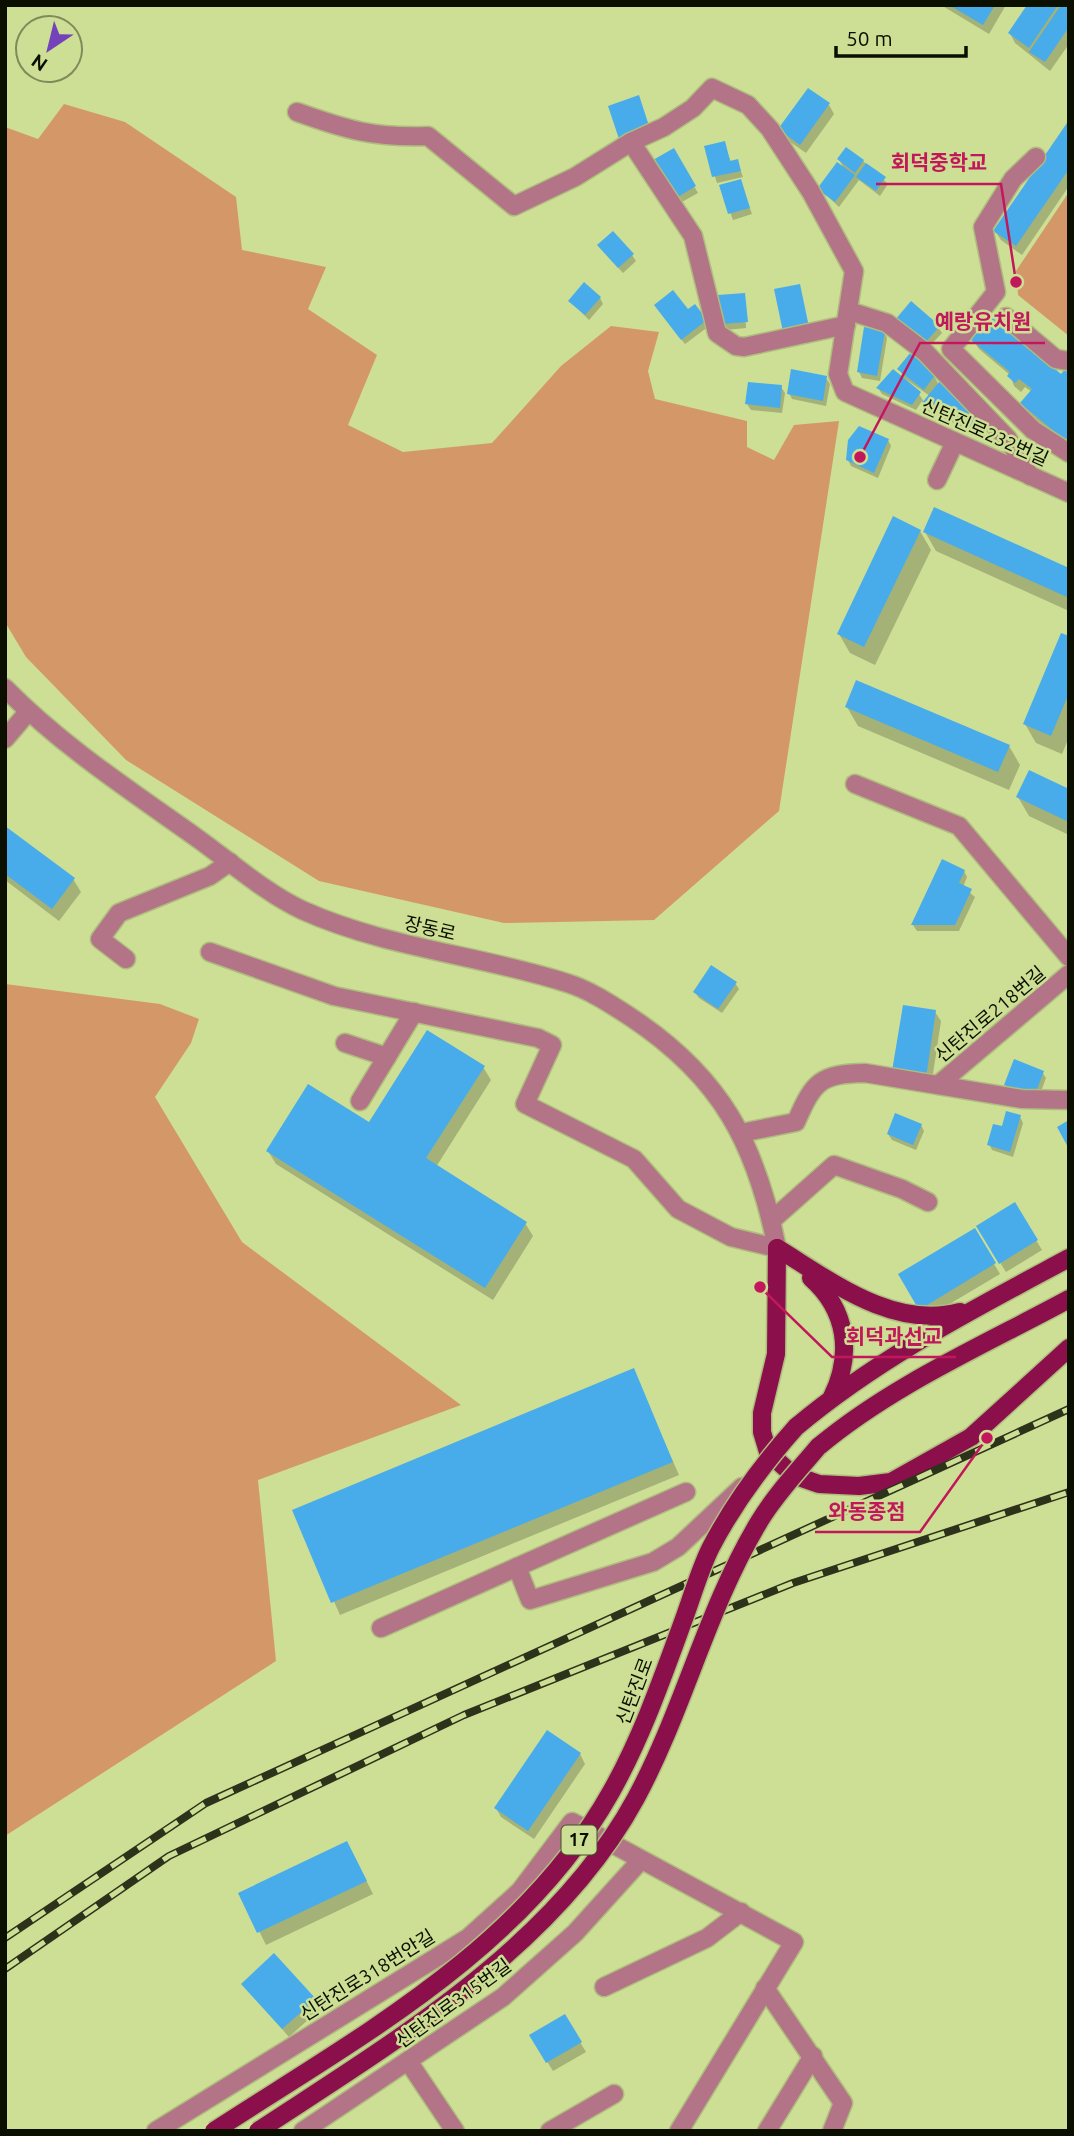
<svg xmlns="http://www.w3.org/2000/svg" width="1074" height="2136" font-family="Ubuntu,'Noto Sans KR',sans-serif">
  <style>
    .green { fill: #d49868 }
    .shadow { fill: #0003 }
    .building { fill: #48acea }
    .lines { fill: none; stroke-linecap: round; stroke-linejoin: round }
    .minor-casing { stroke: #aebd7d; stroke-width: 21 }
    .major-casing { stroke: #aebd7d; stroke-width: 21 }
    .minor { stroke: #b47488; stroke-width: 18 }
    .major { stroke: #8b0f4a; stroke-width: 18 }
    .rail-casing { stroke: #2c331a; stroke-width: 8 }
    .rail { stroke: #cdde95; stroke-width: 5; stroke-dasharray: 16; stroke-linecap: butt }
    .major-bridge-casing { stroke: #aebd7d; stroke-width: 21; stroke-linecap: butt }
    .major-bridge { stroke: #8b0f4a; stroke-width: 18 }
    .labels { text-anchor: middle; stroke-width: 5; stroke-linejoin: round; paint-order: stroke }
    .shield { fill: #cdde95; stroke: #444d2d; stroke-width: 2 }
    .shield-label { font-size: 18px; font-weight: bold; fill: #0a0f00 }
    .street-label { font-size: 19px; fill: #0a0f00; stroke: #cdde95 }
    .leader { fill: none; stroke: #c2185b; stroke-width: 2.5 }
    .callout-dot { fill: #c2185b; stroke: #cdde95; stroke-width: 2.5 }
    .callout-label { font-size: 21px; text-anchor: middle; font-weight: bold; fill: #c2185b; stroke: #cdde95; stroke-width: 5; stroke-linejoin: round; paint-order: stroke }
  </style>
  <rect width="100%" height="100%" fill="#cdde95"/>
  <g class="green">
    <path d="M64 104 125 122 236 197 242 250 326 267 308 309 377 355 348 425 403 452 492 443 561 366 611 326 659 332 648 371 655 399 747 421V447L774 460 794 425 839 421 779 811 654 920 504 923 319 881 126 760 26 657 5 622V127L38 139Z"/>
    <path d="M1069 192V336L1018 295 1016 271Z"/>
    <path d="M5 984 160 1004 199 1019 191 1043 155 1097 242 1242 461 1405 258 1480 276 1661 5 1836Z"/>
  </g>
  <g class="shadow">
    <path d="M941 5H1006L989 34Z"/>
    <path d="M1029 5H1069V44L1050 71 1015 43 1010 33Z"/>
    <path d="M829 105 834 114 806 153 786 139 780 129Z"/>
    <path d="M1069 123V186L1022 255 1001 240 995 231Z"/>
    <path d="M724 143 731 162 737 161 743 177 717 183 706 148Z"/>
    <path d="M673 151 698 193 680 203 656 161Z"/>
    <path d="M839 159 863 161 888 184 880 196 859 180 839 207 820 189 844 169Z"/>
    <path d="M740 181 752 214 733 220 721 186Z"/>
    <path d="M603 251 632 255 636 261 623 273Z"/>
    <path d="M744 295 746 328 726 330 722 324Z"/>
    <path d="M600 298 603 304 589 320 570 301Z"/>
    <path d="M695 306 709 326 685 344 660 311 687 312Z"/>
    <path d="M900 326 938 327 942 333 927 349Z"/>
    <path d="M884 332 887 338 880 381 862 378 859 372Z"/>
    <path d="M973 340 1061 376 1069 371V447L1028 413 1022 403 1032 392 1025 387 1021 392 1014 386 1010 375 979 349Z"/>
    <path d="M899 369 934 376 939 385 975 417 978 423 973 432 926 410 922 401 916 410 882 394 878 388 919 394 924 402 930 396 904 378Z"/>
    <path d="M826 378 830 384 826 406 792 399 789 393Z"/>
    <path d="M781 387 785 393 782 413 751 410 747 404Z"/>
    <path d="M888 440 891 446 878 478 851 466 848 460Z"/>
    <path d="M920 531 931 550 875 665 850 653 839 634Z"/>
    <path d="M925 532 1069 570V611L936 551Z"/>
    <path d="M1069 638V737L1062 754 1036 743 1025 724Z"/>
    <path d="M847 707 1009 746 1020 765 1009 790 858 726Z"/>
    <path d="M1069 791V835L1029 816 1018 797Z"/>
    <path d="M5 828 73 879 81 892 59 921 5 880Z"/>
    <path d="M943 862 964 871 967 877 963 887 975 897 959 931H917L913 925Z"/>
    <path d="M735 983 739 989 722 1013 699 998 695 992Z"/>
    <path d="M935 1012 941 1021 931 1087 899 1081Z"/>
    <path d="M483 1067 491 1080 436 1167 525 1223 533 1236 493 1300 276 1164 268 1151 369 1125Z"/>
    <path d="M1042 1072 1046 1078 1037 1102 1009 1091 1006 1085Z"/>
    <path d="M1020 1117 1023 1123 1013 1157 992 1150 989 1144Z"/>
    <path d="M921 1125 924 1131 916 1150 892 1140 888 1134Z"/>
    <path d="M1014 1204 1042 1250 1006 1272 978 1227Z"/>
    <path d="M974 1230 1000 1274 926 1318 900 1275Z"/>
    <path d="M633 1371 679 1475 340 1615 294 1511Z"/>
    <path d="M580 1754 585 1764 534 1839 501 1817 496 1808Z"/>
    <path d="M354 1856 373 1894 266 1945 241 1894Z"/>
    <path d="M243 1984 314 2000 320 2009 289 2037Z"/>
    <path d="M564 2016 586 2052 553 2071 531 2036Z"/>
  </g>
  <g class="building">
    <path d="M949 5H995L983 25Z"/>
    <path d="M1027 5H1058L1029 48 1008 33Z"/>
    <path d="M1061 5H1069V27L1045 62 1029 52Z"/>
    <path d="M808 88 830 103 800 145 778 129Z"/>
    <path d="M639 95 650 129 619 139 608 106Z"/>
    <path d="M1069 120V169L1016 246 993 231Z"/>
    <path d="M725 141 730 161 738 159 741 171 712 177 704 146Z"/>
    <path d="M846 147 864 160 855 173 837 159Z"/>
    <path d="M674 148 696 186 676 198 653 160Z"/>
    <path d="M837 162 855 175 835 202 817 189Z"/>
    <path d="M866 163 886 177 876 191 856 177Z"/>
    <path d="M741 179 750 208 728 214 719 185Z"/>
    <path d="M613 231 634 254 618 268 597 245Z"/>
    <path d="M584 282 601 297 585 315 568 301Z"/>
    <path d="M800 284 809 327 783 332 774 289Z"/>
    <path d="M673 290 688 309 695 304 707 320 681 340 654 305Z"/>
    <path d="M745 293 748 322 721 324 718 295Z"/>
    <path d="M911 301 940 326 923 345 895 320Z"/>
    <path d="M991 316 1061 374 1067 367 1069 369 1067 442 1020 403 1032 389 1019 379 1015 383 1007 376 1010 372 971 340Z"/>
    <path d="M864 327 885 331 877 376 857 372Z"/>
    <path d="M911 352 935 375 924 390 897 369Z"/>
    <path d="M791 369 827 376 823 401 787 394Z"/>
    <path d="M893 369 921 392 912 405 876 388Z"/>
    <path d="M940 381 976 416 970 427 921 404Z"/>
    <path d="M748 382 782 385 780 408 745 404Z"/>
    <path d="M859 426 889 439 874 473 846 460 848 440Z"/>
    <path d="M934 507 1069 568 1067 597 923 532Z"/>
    <path d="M893 516 921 530 864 647 837 634Z"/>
    <path d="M1061 633 1069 636V693L1051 736 1023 724Z"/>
    <path d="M856 680 1010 745 998 772 845 707Z"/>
    <path d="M1029 770 1069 789V822L1016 797Z"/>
    <path d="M5 826 75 878 52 909 5 874Z"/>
    <path d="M942 859 965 870 959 883 972 889 955 925H911Z"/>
    <path d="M711 965 737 982 718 1009 693 992Z"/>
    <path d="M903 1005 936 1010 926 1078 892 1071Z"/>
    <path d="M427 1030 485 1066 426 1158 527 1222 485 1288 266 1151 308 1084 369 1122Z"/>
    <path d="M1014 1059 1044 1071 1034 1097 1004 1085Z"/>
    <path d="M1006 1111 1021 1115 1010 1152 987 1145 993 1124 1002 1126Z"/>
    <path d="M895 1113 922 1124 913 1145 887 1134Z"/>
    <path d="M1069 1120V1149L1057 1127Z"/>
    <path d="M1015 1202 1038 1240 999 1264 976 1226Z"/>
    <path d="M975 1228 996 1263 919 1310 898 1274Z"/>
    <path d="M634 1368 673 1462 331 1603 292 1510Z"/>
    <path d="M547 1730 581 1753 528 1831 494 1808Z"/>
    <path d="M347 1841 367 1881 257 1933 238 1893Z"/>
    <path d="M274 1953 316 1999 282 2029 241 1984Z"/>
    <path d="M565 2014 582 2042 546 2063 529 2035Z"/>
  </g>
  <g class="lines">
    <defs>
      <g id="minor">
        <path d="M297 112C347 130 374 138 428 136L514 206 575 177 631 142 664 127 693 108 712 88 748 105 770 129 811 192 854 271 838 374 845 392 1069 493"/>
        <path d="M631 142 693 236 717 333 736 346 744 347 846 325"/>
        <path d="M1036 157 1013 179 983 227 996 292 951 349 1033 430 1069 453"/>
        <path d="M849 311 887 323 925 352 1008 439 1030 476"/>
        <path d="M1006 317 1056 359 1069 361"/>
        <path d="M937 480 955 442"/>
        <path d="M5 688C62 746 131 791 197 838 229 861 267 894 302 910 386 948 480 955 567 983 590 990 612 1005 632 1018 722 1078 756 1144 777 1248L731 1237 678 1209 634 1159 525 1104 552 1045 538 1038 334 996 210 952"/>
        <path d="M5 739 28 712"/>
        <path d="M855 784 959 826 1069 957"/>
        <path d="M126 959 100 939 119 913 210 876 230 862"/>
        <path d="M345 1043 387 1057"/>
        <path d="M938 1085 1069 974"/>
        <path d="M360 1101 414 1012"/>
        <path d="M741 1133 796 1122C814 1081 820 1074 865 1073L1022 1099 1069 1100"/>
        <path d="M771 1221 834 1165 902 1189 928 1202"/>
        <path d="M517 1567 686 1492"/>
        <path d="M381 1628 517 1567 530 1600 653 1562 678 1547 742 1487"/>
        <path d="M604 1987 707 1938 741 1912"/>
        <path d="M765 1988 843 2103 832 2131"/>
        <path d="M408 2061 455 2131"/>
        <path d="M156 2131 468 1938 520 1891 572 1822 794 1942 679 2131"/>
        <path d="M303 2131 503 1997 575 1933 641 1860"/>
        <path d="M550 2131 614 2094"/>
        <path d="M767 2131 813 2056"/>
      </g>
      <g id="major">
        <path d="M777 1248 776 1354 762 1413V1432L768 1452 793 1475 819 1484 859 1486 891 1482 971 1437 1069 1348"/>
        <path d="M777 1248C831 1281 893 1330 960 1312"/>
        <path d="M811 1278C847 1310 853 1354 832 1397"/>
        <path d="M796 1427C878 1358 974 1309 1069 1258"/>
        <path d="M818 1447C892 1385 984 1345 1069 1299"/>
      </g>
    </defs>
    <use href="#minor" class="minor-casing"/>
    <use href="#major" class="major-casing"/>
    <use href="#minor" class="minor"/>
    <use href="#major" class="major"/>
    <defs>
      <g id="rail">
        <path d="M5 1938 206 1803 1069 1409"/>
        <path d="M5 1969 169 1856 464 1715 793 1583 1069 1492"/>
      </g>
    </defs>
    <use href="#rail" class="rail-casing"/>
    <use href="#rail" class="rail"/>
    <defs>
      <g id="major-bridge">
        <path d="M214 2131C360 2036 523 1949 611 1792 642 1737 663 1676 685 1616 693 1594 700 1569 711 1547 734 1503 763 1464 796 1427"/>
        <path d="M258 2131C395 2041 556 1946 636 1798 684 1709 707 1608 759 1522 775 1495 798 1471 818 1447"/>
      </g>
    </defs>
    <use href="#major-bridge" class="major-bridge-casing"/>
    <use href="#major-bridge" class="major-bridge"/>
  </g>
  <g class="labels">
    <rect class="shield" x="561.5" y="1825.5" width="35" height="29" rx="5"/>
    <g class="shield-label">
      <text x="579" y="1846">17</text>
    </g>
    <g class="street-label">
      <text transform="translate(985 432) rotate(24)" y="7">신탄진로232번길</text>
      <text transform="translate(430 928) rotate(13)" y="7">장동로</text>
      <text transform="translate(990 1014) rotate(-40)" y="7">신탄진로218번길</text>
      <text transform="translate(634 1691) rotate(-69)" y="7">신탄진로</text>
      <text transform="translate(367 1975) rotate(-32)" y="7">신탄진로318번안길</text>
      <text transform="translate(453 2003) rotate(-36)" y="7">신탄진로315번길</text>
    </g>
  </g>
  <path class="leader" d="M1016 282L1001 184H876M860 457L920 343H1045M760 1287L832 1357H956M987 1438L920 1532H815"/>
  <g class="callout-dot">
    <circle cx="1016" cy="282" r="7"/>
    <circle cx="860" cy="457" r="7"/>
    <circle cx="760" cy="1287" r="7"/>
    <circle cx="987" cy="1438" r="7"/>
  </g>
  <g class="callout-label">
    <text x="939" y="170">회덕중학교</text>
    <text x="983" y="329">예랑유치원</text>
    <text x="894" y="1344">회덕과선교</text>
    <text x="867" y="1519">와동종점</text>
  </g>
  <rect width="1074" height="2136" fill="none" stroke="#0a0f00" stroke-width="14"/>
  <g transform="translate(49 49) rotate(215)"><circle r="33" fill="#cdde95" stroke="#7f8b59" stroke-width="2"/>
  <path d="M0-5L12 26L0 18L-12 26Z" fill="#7442b9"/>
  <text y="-10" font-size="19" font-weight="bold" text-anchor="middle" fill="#0a0f00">N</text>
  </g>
  <path d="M836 46v10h130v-10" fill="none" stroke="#0a0f00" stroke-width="3.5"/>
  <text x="846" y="46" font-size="21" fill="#0a0f00" stroke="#cdde95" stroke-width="5" paint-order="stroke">50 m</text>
</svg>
